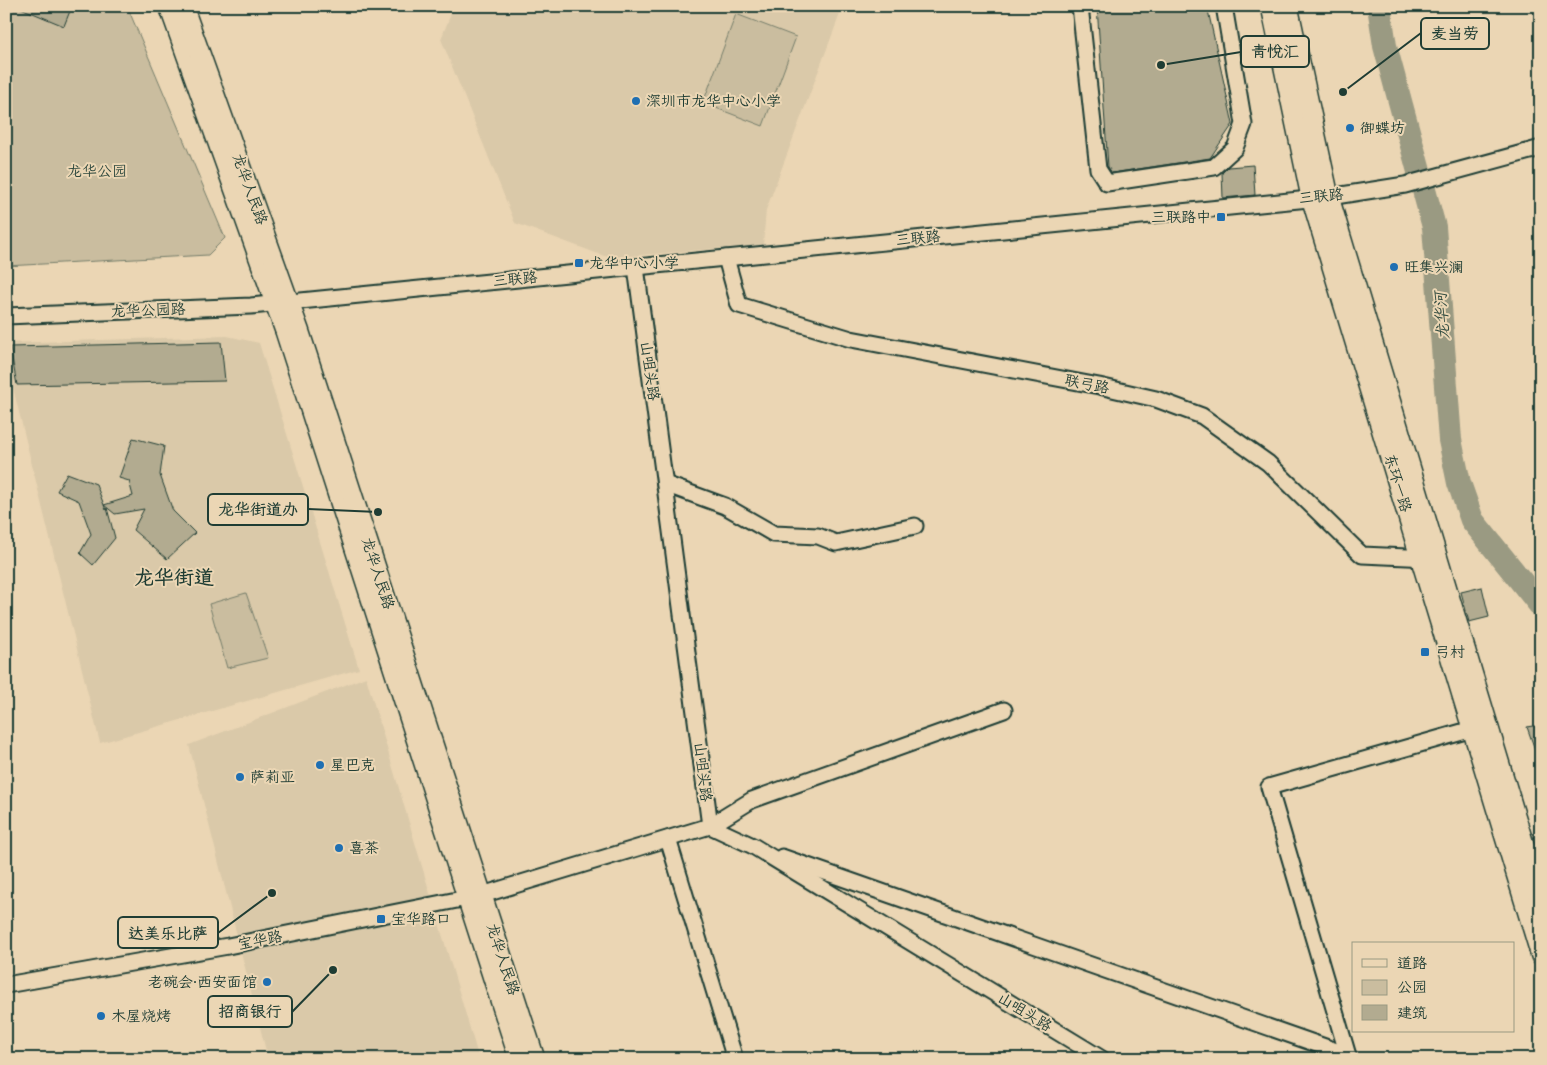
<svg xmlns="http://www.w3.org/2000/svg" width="1547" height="1065" font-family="Sriracha,'LXGW WenKai TC',sans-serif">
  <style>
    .built { fill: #dac9a9 }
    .green { fill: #cabd9f; stroke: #747d6a }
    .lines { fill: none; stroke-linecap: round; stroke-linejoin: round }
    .river { stroke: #9a9a82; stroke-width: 24 }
    .building { fill: #b2ab90; stroke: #1f3d34 }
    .minor-casing { stroke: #1f3d34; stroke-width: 19 }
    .major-casing { stroke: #1f3d34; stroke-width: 22 }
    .minor { stroke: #ebd6b4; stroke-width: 15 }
    .major { stroke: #ebd6b4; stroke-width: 19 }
    .poi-dot { fill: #1f6fb2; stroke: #ebd6b4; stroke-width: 2 }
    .labels { text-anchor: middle; stroke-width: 4; stroke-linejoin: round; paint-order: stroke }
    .poi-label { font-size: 15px; fill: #1f3d34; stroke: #ebd6b4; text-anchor: start }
    .park-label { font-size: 15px; fill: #304a3f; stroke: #ebd6b4 }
    .street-label { font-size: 15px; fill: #1f3d34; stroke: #ebd6b4 }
    .water-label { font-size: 16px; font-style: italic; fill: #314b40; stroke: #ebd6b4 }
    .district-label { font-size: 20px; font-weight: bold; fill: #1f3d34; stroke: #ebd6b4 }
    .leader { fill: none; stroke: #1f3d34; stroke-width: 2 }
    .callout-dot { fill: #1f3d34; stroke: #ebd6b4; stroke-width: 2 }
    .callout { fill: #ebd6b4; stroke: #1f3d34; stroke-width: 2 }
    .callout-label { font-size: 16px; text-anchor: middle; font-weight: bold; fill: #1f3d34 }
  </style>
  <rect width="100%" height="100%" fill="#ebd6b4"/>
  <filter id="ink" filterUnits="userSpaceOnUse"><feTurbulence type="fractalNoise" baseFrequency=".02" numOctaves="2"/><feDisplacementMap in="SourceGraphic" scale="10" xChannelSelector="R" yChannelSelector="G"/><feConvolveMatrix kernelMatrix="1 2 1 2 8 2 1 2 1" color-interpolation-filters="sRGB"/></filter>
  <g filter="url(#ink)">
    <g class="built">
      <path d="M454 6H843L766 210 763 245 618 257 604 256 515 223 441 39Z"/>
      <path d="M227 336 259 343 359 669 100 743 6 359V343Z"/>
      <path d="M366 677 479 1059H268L189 745Z"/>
    </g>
    <g class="green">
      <path d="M6 6H127L225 238 208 255 6 266Z"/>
      <path d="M736 14 796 37 763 126 703 103Z"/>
      <path d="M246 593 268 658 227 668 209 604Z"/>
    </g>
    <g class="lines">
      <path class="river" d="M1379 6 1385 46 1434 227 1450 440 1459 483 1472 520 1541 606"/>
    </g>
    <g class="building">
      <path d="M16 6H72L64 26Z"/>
      <path d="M1097 6H1207L1233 124 1210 158 1112 173 1108 167Z"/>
      <path d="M1253 165 1255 195 1223 198 1222 173 1228 167Z"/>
      <path d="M221 342 225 381 17 385 10 347Z"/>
      <path d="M133 438 164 446 160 475 173 511 195 533 167 559 133 530 144 509 115 514 104 505 106 510 107 508 115 538 93 565 80 553 91 534 79 501 57 491 67 473 96 484 104 505 133 496 129 481 119 478Z"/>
      <path d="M1482 587 1489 617 1469 622 1461 592Z"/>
      <path d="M1541 725V761H1539L1527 727Z"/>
    </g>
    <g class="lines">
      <defs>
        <g id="minor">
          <path d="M1080 6 1098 169 1107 183 1214 167 1235 148 1244 124 1224 6"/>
          <path d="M726 258 739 305 851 339 1099 386 1156 399 1202 416 1268 463 1362 555 1430 558"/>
          <path d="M636 267 710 826 753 846 1102 1059"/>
          <path d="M6 316 251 306 1329 197 1405 185 1541 148"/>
          <path d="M665 484 725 506 774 534 818 536 836 543 915 526"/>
          <path d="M668 839 735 1059"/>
          <path d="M782 857 1348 1055"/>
          <path d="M6 985 228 946 482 895 710 826 752 800 1004 710"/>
          <path d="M1349 1059 1269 787 1483 726"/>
        </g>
        <g id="major">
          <path d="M169 6 285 331 519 1059"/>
          <path d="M183 6 299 330 535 1059"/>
          <path d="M1271 6 1311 197 1541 956"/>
          <path d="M1288 6 1329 197 1541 901"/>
        </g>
      </defs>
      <use href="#minor" class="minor-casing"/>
      <use href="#major" class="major-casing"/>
      <use href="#minor" class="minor"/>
      <use href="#major" class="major"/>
    </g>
  </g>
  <g class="poi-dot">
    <circle cx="636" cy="101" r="5"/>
    <circle cx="1350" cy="128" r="5"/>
    <rect x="1216" y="212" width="10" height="10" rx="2.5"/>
    <rect x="574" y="258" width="10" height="10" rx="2.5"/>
    <circle cx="1394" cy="267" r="5"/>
    <rect x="1420" y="647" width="10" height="10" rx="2.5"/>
    <circle cx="320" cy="765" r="5"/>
    <circle cx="240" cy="777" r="5"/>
    <circle cx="339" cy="848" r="5"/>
    <rect x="376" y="914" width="10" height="10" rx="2.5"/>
    <circle cx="267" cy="982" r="5"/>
    <circle cx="101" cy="1016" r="5"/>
  </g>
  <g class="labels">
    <g class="poi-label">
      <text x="646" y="106">深圳市龙华中心小学</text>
      <text x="1360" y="133">御蝶坊</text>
      <text x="1211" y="222" text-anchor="end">三联路中</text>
      <text x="589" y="268">龙华中心小学</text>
      <text x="1404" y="272">旺集兴澜</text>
      <text x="1435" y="657">弓村</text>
      <text x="330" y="770">星巴克</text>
      <text x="250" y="782">萨莉亚</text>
      <text x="349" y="853">喜茶</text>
      <text x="391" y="924">宝华路口</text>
      <text x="257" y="987" text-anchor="end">老碗会·西安面馆</text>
      <text x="111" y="1021">木屋烧烤</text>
    </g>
    <g class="park-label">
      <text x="97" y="176">龙华公园</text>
    </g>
    <g class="street-label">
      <text transform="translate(250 189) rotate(70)" y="5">龙华人民路</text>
      <text transform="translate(1321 196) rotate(-6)" y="5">三联路</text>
      <text transform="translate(918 238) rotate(-6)" y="5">三联路</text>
      <text transform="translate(515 279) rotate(-6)" y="5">三联路</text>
      <text transform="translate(148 310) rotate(-2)" y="5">龙华公园路</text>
      <text transform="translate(650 371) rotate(82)" y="5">山咀头路</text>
      <text transform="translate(1087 384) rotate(11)" y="5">联弓路</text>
      <text transform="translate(1398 483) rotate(73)" y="5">东环一路</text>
      <text transform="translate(378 573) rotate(72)" y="5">龙华人民路</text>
      <text transform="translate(703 772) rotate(83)" y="5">山咀头路</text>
      <text transform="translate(260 940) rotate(-11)" y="5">宝华路</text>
      <text transform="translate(503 959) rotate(72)" y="5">龙华人民路</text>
      <text transform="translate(1025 1012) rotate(31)" y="5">山咀头路</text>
    </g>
    <g class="water-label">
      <text transform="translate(1441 316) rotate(-94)" y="6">龙华河</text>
    </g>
    <g class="district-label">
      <text x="174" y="584">龙华街道</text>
    </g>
  </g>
  <path class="leader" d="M1343 92L1421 33M1161 65L1241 52M378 512L308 509M272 893L218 933M333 970L292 1012"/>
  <g class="callout-dot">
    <circle cx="1343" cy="92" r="5"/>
    <circle cx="1161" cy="65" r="5"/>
    <circle cx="378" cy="512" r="5"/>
    <circle cx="272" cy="893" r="5"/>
    <circle cx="333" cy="970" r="5"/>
  </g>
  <g class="callout">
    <rect x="1421" y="18" width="68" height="31" rx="5"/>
    <rect x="1241" y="36" width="68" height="31" rx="5"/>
    <rect x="208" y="494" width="100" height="31" rx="5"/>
    <rect x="118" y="917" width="100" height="31" rx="5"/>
    <rect x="208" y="996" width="84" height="31" rx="5"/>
  </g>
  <g class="callout-label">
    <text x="1455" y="39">麦当劳</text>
    <text x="1275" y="57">青悦汇</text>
    <text x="258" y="515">龙华街道办</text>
    <text x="168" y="939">达美乐比萨</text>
    <text x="250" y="1017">招商银行</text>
  </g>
  <rect width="1547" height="1065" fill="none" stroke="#ebd6b4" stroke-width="25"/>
  <rect x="12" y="12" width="1522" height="1040" fill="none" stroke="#1f3d34" stroke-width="2" filter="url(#ink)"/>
  <rect x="1352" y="942" width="162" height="90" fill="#ebd6b4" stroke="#999981"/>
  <rect x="1362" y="959" width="25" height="8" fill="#ebd6b4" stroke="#999981"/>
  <text x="1397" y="968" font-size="15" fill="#1f3d34">道路</text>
  <rect x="1362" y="980" width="25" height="15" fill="#cabd9f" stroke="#999981"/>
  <text x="1397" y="992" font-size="15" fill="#1f3d34">公园</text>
  <rect x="1362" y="1005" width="25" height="15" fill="#b2ab90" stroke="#999981"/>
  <text x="1397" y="1018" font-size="15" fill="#1f3d34">建筑</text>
</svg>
